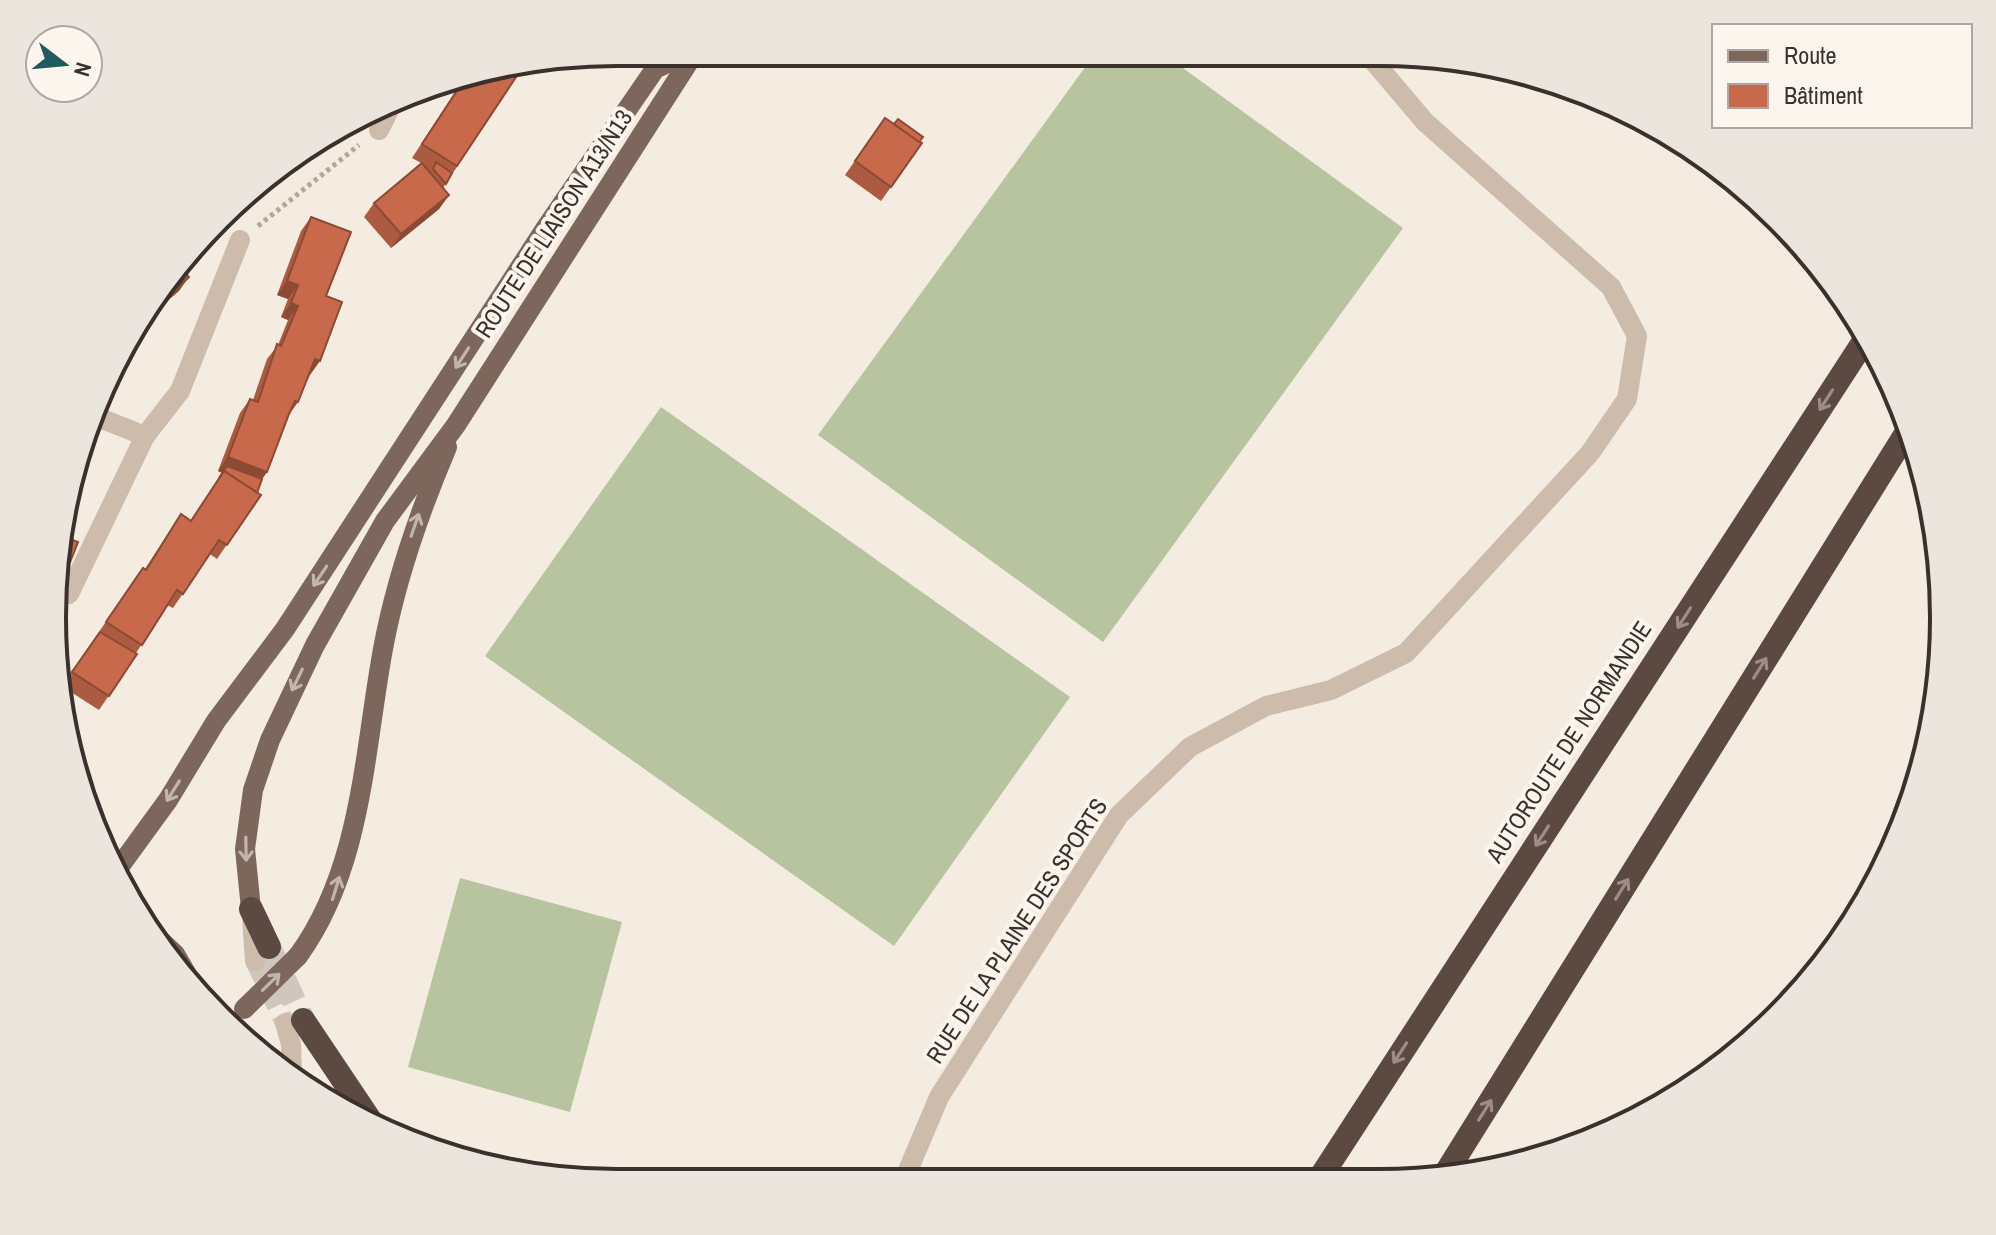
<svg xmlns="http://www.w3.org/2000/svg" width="1996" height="1235" font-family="'Archivo Narrow',sans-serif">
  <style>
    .garden { fill: #b8c4a0 }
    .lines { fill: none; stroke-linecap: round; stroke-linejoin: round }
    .minor-tunnel { stroke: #cfc6bd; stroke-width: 20; stroke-dasharray: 20 10; stroke-linecap: butt }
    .highway-tunnel { stroke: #cfc6bd; stroke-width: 24; stroke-dasharray: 24 12; stroke-linecap: butt }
    .path { stroke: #b9a596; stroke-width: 5; stroke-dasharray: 4 4; stroke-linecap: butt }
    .minor { stroke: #cdbbac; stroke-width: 20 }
    .major { stroke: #7d675c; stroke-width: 20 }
    .highway { stroke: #5c4a42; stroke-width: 24 }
    .major-bridge { stroke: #7d675c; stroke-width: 20 }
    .wall { fill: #ac5a40 }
    .shaded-wall { fill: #8c4a34 }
    .building { fill: #c8694b; stroke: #8c4a34; stroke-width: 2 }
    .oneway { stroke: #c2b5ac }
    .oneway2 { stroke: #9c8e87 }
    .labels { text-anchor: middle; stroke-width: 8; stroke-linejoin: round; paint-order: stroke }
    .street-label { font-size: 24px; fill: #3b302b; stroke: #fbf5ee }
    .rim { fill: none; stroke: #3b302b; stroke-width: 4 }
  </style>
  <rect width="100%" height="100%" fill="#f4ebe1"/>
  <g class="garden">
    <path d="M1094 55H1165L1403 228 1103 642 818 435Z"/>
    <path d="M661 407 1070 697 894 946 485 656Z"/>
    <path d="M460 878 622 922 570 1112 408 1067Z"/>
  </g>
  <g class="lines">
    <path class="minor-tunnel" d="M255 961 285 1023"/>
    <path class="highway-tunnel" d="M269 947 303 1020"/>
    <path class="path" d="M258 226 359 145"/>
    <g class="minor">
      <path d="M379 130 391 106"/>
      <path d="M92 415 145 436"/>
      <path d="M69 594 145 436 180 391 240 240"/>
      <path d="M252 917 255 961"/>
      <path d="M285 1023 291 1044 292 1077"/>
      <path d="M904 1180 939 1097 1119 815 1190 747 1266 706 1331 690 1406 653 1590 453 1627 399 1637 336 1611 287 1425 122 1369 56"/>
    </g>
    <g class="major">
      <path d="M117 870 168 800 216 721 285 629 545 229 655 69 690 52"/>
      <path d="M251 909 245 849 253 790 270 740 315 645 385 521 456 425 695 52"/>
      <path d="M144 925 175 954 186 973"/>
      <path d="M298 956C362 868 364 752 383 649 396 578 419 513 447 447"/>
    </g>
    <g class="highway">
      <path d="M251 909 269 947"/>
      <path d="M303 1020 372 1123"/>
      <path d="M1444 1176 1910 427"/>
      <path d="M1318 1181 1868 335"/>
    </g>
    <path class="major-bridge" d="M244 1009 298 956"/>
  </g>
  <g class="wall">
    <path d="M522 68 443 188 449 195 439 209 391 248 364 217 374 203 421 163 412 158 465 77Z"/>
    <path d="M885 118 922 143 881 201 845 175Z"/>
    <path d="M311 217 326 296 310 375 288 416 267 472 262 479 257 493 261 495 217 559 210 554 173 608 167 605 136 653 137 654 99 710 63 687V684L143 568 145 569 181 514 191 521 222 473 218 471 240 413 250 399 253 400 267 359 278 345 288 320 281 317 288 299 277 295 301 231Z"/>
  </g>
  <g class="shaded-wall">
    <path d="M449 195 439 209 391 248 401 234Z"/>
    <path d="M189 277 179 291 135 329 141 318Z"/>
    <path d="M287 281 298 285 288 299 277 295Z"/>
    <path d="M291 303 298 306 288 320 281 317Z"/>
    <path d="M315 359 320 361 310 375 305 373Z"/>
    <path d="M295 401 298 402 288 416Z"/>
    <path d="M228 457 267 472 257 486 218 471Z"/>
    <path d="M58 578 63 580 56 590Z"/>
  </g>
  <g class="building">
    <path d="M522 68 457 166 422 144 466 77Z"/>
    <path d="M885 118 922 143 891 187 855 161Z"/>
    <path d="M898 119 923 137 919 142 894 124Z"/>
    <path d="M436 162 452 173 446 184 433 169Z"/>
    <path d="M422 163 449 195 401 234 374 203Z"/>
    <path d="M311 217 351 232 326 296 342 302 320 361 315 359 298 402 295 401 289 414 267 472 228 457 250 399 258 402 277 344 281 346 298 306 291 303 298 285 287 281Z"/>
    <path d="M181 267 189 277 141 318 148 303Z"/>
    <path d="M227 466 262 479 257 493 224 471 219 478Z"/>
    <path d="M224 471 261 495 227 545 219 540 183 594 177 590 142 645 106 622 143 568 146 570 181 514 191 521Z"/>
    <path d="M65 537 78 542 63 580 58 578Z"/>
    <path d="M100 632 137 654 109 696 72 672Z"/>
    <path d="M999 1176 1006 1180H963L966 1178Z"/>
  </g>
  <defs><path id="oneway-shaft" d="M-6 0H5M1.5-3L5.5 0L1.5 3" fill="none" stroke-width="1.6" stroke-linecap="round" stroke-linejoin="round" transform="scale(2)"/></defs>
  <g class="oneway">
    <use href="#oneway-shaft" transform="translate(462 358) rotate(123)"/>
    <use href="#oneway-shaft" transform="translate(415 525) rotate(-71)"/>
    <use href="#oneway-shaft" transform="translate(320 576) rotate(124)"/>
    <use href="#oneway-shaft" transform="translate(297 680) rotate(116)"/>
    <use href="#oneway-shaft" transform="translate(173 791) rotate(122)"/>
    <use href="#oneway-shaft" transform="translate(246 849) rotate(89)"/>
    <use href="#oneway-shaft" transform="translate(336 888) rotate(-73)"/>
    <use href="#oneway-shaft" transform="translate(271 982) rotate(-44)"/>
  </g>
  <g class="oneway2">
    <use href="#oneway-shaft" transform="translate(1826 400) rotate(123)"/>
    <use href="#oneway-shaft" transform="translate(1684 618) rotate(123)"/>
    <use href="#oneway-shaft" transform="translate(1760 668) rotate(-58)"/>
    <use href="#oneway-shaft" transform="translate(1542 836) rotate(123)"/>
    <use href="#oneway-shaft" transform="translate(1622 889) rotate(-58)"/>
    <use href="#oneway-shaft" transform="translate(1400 1053) rotate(123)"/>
    <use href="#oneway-shaft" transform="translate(1485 1110) rotate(-58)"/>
  </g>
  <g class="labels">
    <g class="street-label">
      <text transform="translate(554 224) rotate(-57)" y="8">ROUTE DE LIAISON A13/N13</text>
      <text transform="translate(1569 742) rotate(-57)" y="8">AUTOROUTE DE NORMANDIE</text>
      <text transform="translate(1017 931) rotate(-57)" y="8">RUE DE LA PLAINE DES SPORTS</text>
    </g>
  </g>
  <path d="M0 0H1996V1235H0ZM617 66H1379A551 551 0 0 1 1930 617V618A551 551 0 0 1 1379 1169H617A551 551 0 0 1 66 618V617A551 551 0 0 1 617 66Z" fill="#ece5de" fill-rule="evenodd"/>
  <path class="rim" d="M617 66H1379A551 551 0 0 1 1930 617V618A551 551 0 0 1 1379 1169H617A551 551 0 0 1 66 618V617A551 551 0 0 1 617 66Z"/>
  <rect x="1712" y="24" width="260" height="104" fill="#fbf5ee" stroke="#aea6a0" stroke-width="2"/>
  <rect x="1728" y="50" width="40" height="12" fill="#7d675c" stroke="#aea6a0" stroke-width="2"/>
  <text x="1784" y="64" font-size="24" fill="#3b302b">Route</text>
  <rect x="1728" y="84" width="40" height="24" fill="#c8694b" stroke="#aea6a0" stroke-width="2"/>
  <text x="1784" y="104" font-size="24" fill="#3b302b">Bâtiment</text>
  <g transform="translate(64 64) rotate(106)"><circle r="38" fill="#fbf5ee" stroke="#aea6a0" stroke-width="2"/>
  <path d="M0-6L14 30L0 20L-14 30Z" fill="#1f5a5e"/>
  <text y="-12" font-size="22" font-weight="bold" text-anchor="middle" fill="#3b302b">N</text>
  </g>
</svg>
